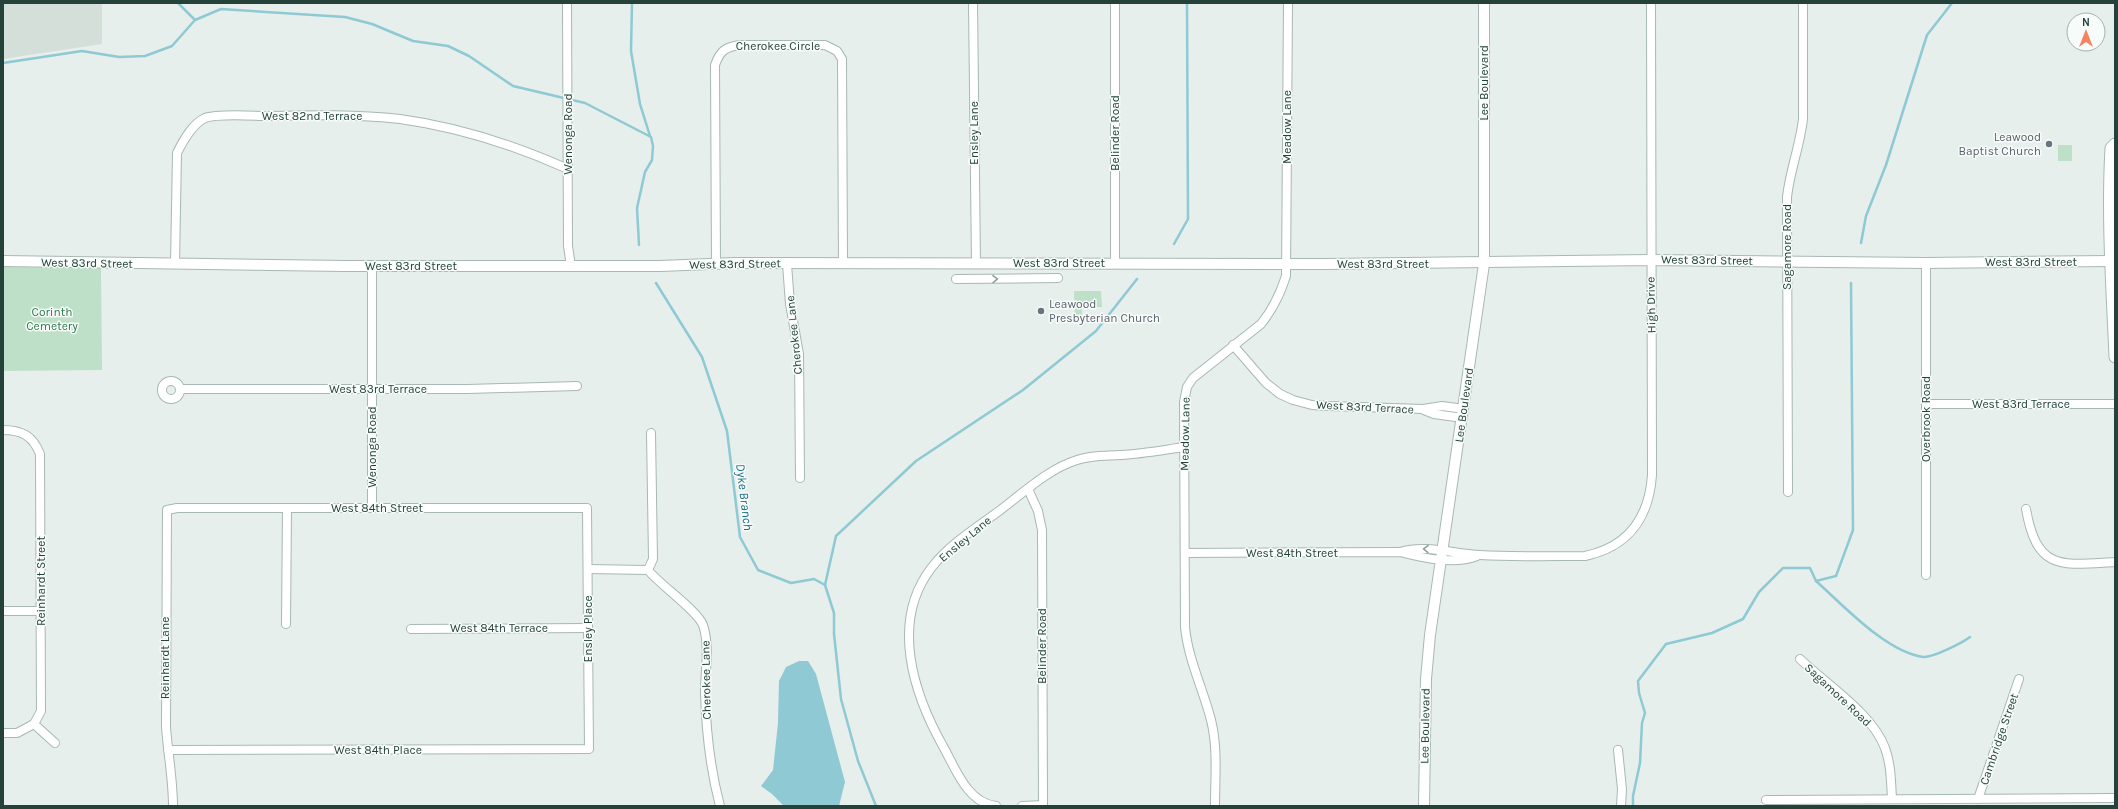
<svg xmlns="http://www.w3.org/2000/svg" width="2118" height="809" font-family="Karla,sans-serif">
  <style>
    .built { fill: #d4dfda }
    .green { fill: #bfe0c8 }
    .water { fill: #8ec9d4 }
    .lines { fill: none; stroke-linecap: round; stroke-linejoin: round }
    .stream { stroke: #8ec9d4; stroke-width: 2.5 }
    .minor-casing { stroke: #a8b8b2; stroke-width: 10 }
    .tertiary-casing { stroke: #a8b8b2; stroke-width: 12 }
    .secondary-casing { stroke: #a4bbb3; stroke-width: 13 }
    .minor { stroke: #fff; stroke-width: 8 }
    .tertiary { stroke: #fff; stroke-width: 10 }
    .secondary { stroke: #fff; stroke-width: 11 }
    .oneway { stroke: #92a09c }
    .worship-dot { fill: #6b7280; stroke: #f7fbf9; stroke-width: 1.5 }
    .labels { text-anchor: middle; stroke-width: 3; stroke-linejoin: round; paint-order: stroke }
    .street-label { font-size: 12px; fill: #24423a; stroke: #f7fbf9 }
    .worship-label { font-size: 12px; fill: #5b616d; stroke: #f7fbf9; text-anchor: end }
    .park-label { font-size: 12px; fill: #2d7a4b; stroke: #f7fbf9 }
    .water-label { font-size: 13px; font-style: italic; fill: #1c6f80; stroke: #f7fbf9 }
  </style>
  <rect width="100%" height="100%" fill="#e6efeb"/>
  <path class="built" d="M3 3H102V44L3 59Z"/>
  <g class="green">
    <rect x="2058" y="145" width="14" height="16"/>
    <path d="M3 267 101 268 102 370 3 371Z"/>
    <path d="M1074 291H1101L1102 307H1082V319L1075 320Z"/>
  </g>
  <path class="water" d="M799 661H808L816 674 845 782 839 806H784L772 794 761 786 773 770 778 723 779 681 786 667Z"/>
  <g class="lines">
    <g class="stream">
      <path d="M178 3 195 20"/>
      <path d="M632 3 631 51 640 104 650 136"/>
      <path d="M3 63 82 51 119 57 145 56 172 46 195 20 221 9 345 17 372 24 413 41 448 46 469 56 513 86 585 103 651 137 653 146 652 160 645 172 637 208 639 245"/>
      <path d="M1861 243 1866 216 1886 165 1927 35 1952 3"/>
      <path d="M1174 244 1188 219 1187 3"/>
      <path d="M656 283 702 357 727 431 740 537 758 570 791 583 814 579 825 585 834 613V634L841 699 858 761 876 806"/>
      <path d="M1816 581C1843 605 1886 652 1923 657 1932 658 1962 643 1970 637"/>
      <path d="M825 585 836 536 916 461 1023 390 1096 331 1137 279"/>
      <path d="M1633 806V796L1640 763 1642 723 1645 713 1639 693 1638 681 1666 644 1712 633 1743 619 1759 592 1783 568H1810L1816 581 1836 576 1853 530 1851 283"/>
    </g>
    <defs>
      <g id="minor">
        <path d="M567 3 568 246 571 266"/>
        <path d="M973 3 976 263"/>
        <path d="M1115 263V3"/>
        <path d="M1926 263V575"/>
        <path d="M175 264 177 153C183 141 192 124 205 118 218 113 254 116 269 116 313 115 356 114 400 119 459 127 514 145 568 169"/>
        <path d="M716 264 715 65C720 51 725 47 740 45H825L837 51 842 59 843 263"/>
        <path d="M787 264 790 304 799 354 800 478"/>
        <path d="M372 266V507"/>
        <path d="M956 279 1058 278"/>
        <path d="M1233 345 1266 383 1280 394 1293 400 1312 405 1329 406 1423 409 1442 406 1464 409"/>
        <circle cx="171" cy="390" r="9"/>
        <path d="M180 389H468L577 386"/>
        <path d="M1926 404H2115"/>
        <path d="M1424 410 1434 414 1463 418"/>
        <path d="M3 430C22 430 33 436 40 454L41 711 34 724"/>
        <path d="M1028 489 1038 511 1042 530 1043 806"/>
        <path d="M1788 492 1787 197C1790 170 1800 146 1803 119V3"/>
        <path d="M2026 509C2037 572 2062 565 2115 562"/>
        <path d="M1400 552C1427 544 1453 554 1480 555 1515 557 1550 556 1585 556 1628 547 1649 518 1652 475L1651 3"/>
        <path d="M1185 553 1400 552C1423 558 1454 565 1477 556"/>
        <path d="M588 569 648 570"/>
        <path d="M648 570C660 585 698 611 703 625 710 646 705 671 705 692 706 731 710 768 720 806"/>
        <path d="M648 570 653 559 651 433"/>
        <path d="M3 611H41"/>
        <path d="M286 624 287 508"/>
        <path d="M411 629 588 628"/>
        <path d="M1800 659C1827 685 1872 713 1885 748 1891 764 1891 782 1892 799"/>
        <path d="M34 724 55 743"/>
        <path d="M3 733H17L34 724"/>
        <path d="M168 750 589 749 587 508H177L167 510 166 727C168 754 173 780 173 806"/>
        <path d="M1618 750 1622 789 1621 806"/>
        <path d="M1978 799 2019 679"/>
        <path d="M1766 800 2115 798"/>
        <path d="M996 806C968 803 956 770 944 748 914 695 889 622 932 567 950 544 976 528 999 511 1023 493 1048 469 1077 460 1091 455 1106 456 1121 455 1142 454 1163 450 1184 447"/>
        <path d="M1022 806 1043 805"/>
        <path d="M1215 806C1215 777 1218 748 1211 720 1203 689 1188 659 1185 627L1184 402 1187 387 1193 378 1261 324C1273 309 1280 295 1286 276L1288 3"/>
      </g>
      <g id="tertiary">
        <path d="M3 261 345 266H660L735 263 1325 264 1651 260 1926 263 2110 261"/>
        <path d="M1424 806 1426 679 1430 635 1484 264V3"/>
      </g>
      <path id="secondary" d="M2115 144 2111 148C2107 217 2112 287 2115 357"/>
    </defs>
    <use href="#minor" class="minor-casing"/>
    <use href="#tertiary" class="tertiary-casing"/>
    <use href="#secondary" class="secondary-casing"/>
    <use href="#minor" class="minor"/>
    <use href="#tertiary" class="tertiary"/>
    <use href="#secondary" class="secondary"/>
  </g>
  <defs><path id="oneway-chevron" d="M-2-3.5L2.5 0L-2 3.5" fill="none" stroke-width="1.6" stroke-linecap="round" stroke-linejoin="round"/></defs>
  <g class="oneway">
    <use href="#oneway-chevron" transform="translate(995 279) rotate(-1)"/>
    <use href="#oneway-chevron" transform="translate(1426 549) rotate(-179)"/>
  </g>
  <g class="worship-dot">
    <circle cx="2049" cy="144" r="4"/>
    <circle cx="1041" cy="311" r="4"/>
  </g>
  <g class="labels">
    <g class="street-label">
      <text x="778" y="50">Cherokee Circle</text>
      <text transform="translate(1484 83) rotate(-90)" y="4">Lee Boulevard</text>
      <text x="312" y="120">West 82nd Terrace</text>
      <text transform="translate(1287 127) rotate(-90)" y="4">Meadow Lane</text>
      <text transform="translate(974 133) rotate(-90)" y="4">Ensley Lane</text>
      <text transform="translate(1115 133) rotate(-90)" y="4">Belinder Road</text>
      <text transform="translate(568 134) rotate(-90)" y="4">Wenonga Road</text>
      <text transform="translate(1787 247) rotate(-90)" y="4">Sagamore Road</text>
      <text transform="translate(1707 260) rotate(1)" y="4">West 83rd Street</text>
      <text x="2031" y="266">West 83rd Street</text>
      <text transform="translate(87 263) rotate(1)" y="4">West 83rd Street</text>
      <text x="1059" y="267">West 83rd Street</text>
      <text transform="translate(735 264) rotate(-1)" y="4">West 83rd Street</text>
      <text x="1383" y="268">West 83rd Street</text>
      <text x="411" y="270">West 83rd Street</text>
      <text transform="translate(1651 305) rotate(-91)" y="4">High Drive</text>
      <text transform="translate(794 335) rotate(-96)" y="4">Cherokee Lane</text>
      <text x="378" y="393">West 83rd Terrace</text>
      <text x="2021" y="408">West 83rd Terrace</text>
      <text transform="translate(1464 405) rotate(-82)" y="4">Lee Boulevard</text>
      <text transform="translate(1365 407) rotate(3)" y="4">West 83rd Terrace</text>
      <text transform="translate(1926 419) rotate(-90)" y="4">Overbrook Road</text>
      <text transform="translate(1185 434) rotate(-89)" y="4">Meadow Lane</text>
      <text transform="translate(372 447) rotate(-90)" y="4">Wenonga Road</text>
      <text x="377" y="512">West 84th Street</text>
      <text transform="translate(965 539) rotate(-40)" y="4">Ensley Lane</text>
      <text x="1292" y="557">West 84th Street</text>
      <text transform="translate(41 581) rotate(-90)" y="4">Reinhardt Street</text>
      <text x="499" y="632">West 84th Terrace</text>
      <text transform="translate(588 629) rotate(-90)" y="4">Ensley Place</text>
      <text transform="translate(1042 646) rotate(-90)" y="4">Belinder Road</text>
      <text transform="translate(165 658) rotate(-90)" y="4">Reinhardt Lane</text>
      <text transform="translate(706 680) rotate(-91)" y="4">Cherokee Lane</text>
      <text transform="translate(1838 695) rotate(43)" y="4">Sagamore Road</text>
      <text transform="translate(1425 726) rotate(-89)" y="4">Lee Boulevard</text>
      <text transform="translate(1999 739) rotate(-71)" y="4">Cambridge Street</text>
      <text x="378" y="754">West 84th Place</text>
    </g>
    <g class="worship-label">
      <text x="2041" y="141">Leawood<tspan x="2041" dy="14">Baptist Church</tspan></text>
      <text x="1049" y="308" text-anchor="start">Leawood<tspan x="1049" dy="14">Presbyterian Church</tspan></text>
    </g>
    <g class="park-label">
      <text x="52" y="316">Corinth<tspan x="52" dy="14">Cemetery</tspan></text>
    </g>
    <g class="water-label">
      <text transform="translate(745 497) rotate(83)" y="5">Dyke Branch</text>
    </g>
  </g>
  <rect width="2118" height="809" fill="none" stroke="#24423a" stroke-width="8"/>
  <g transform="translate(2086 32)"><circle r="19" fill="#f7fbf9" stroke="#a3b1ad"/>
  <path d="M0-3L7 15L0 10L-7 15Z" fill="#f4845f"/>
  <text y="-6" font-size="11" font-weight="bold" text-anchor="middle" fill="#24423a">N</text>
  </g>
</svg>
